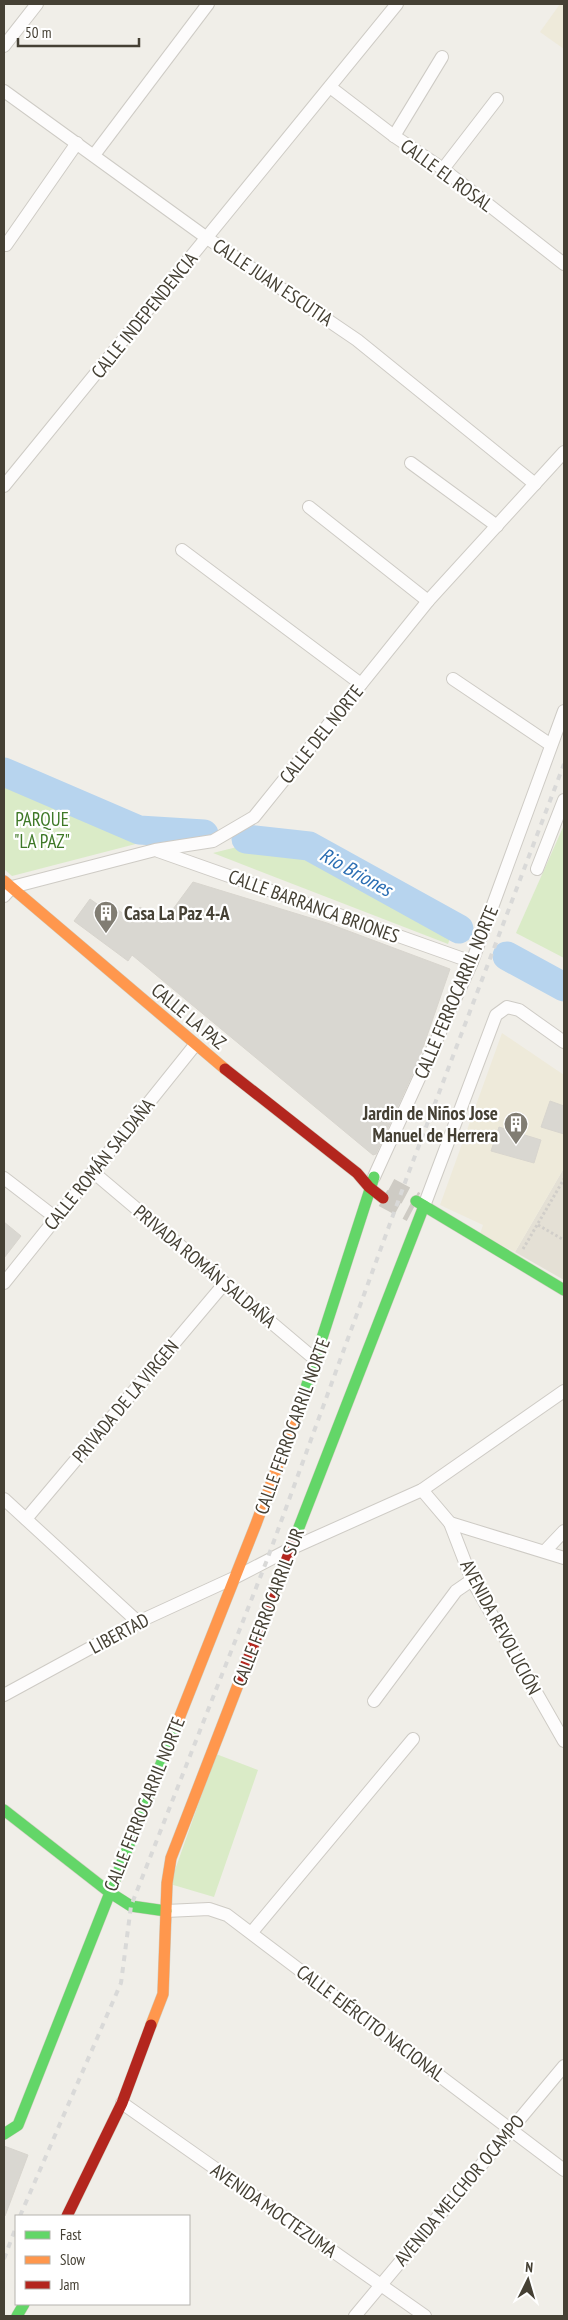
<svg xmlns="http://www.w3.org/2000/svg" width="568" height="2320" font-family="'PT Sans Narrow',sans-serif">
  <style>
    .residential { fill: #e4e0d5 }
    .education { fill: #eeeada }
    .green { fill: #daebc7 }
    .lines { fill: none; stroke-linecap: round; stroke-linejoin: round }
    .river { stroke: #b7d4ee; stroke-width: 29 }
    .building { fill: #d9d7d1; stroke: #d8d5ce }
    .secondary-tunnel { stroke: #cecbc4; stroke-width: 18; stroke-dasharray: 18 9; stroke-linecap: butt }
    .street-casing { stroke: #cecbc5; stroke-width: 14 }
    .fast-casing { stroke: #cfccbf; stroke-width: 12 }
    .slow-casing { stroke: #cfccbf; stroke-width: 12 }
    .jam-casing { stroke: #cfccbf; stroke-width: 12 }
    .path { stroke: #d1cec9; stroke-width: 3; stroke-dasharray: 2.5 2.5; stroke-linecap: butt }
    .street { stroke: #fdfcfc; stroke-width: 12 }
    .fast { stroke: #63d668; stroke-width: 11 }
    .slow { stroke: #ff974d; stroke-width: 11 }
    .jam { stroke: #b3261e; stroke-width: 11 }
    .rail { stroke: #d9d9d8; stroke-width: 4; stroke-dasharray: 6 6; stroke-linecap: butt }
    .labels { text-anchor: middle; stroke-width: 4.5; stroke-linejoin: round; paint-order: stroke }
    .street-label { font-size: 19px; fill: #454034; stroke: #fff }
    .park-label { font-size: 19px; fill: #3e7827; stroke: #fff }
    .poi-label { font-size: 19px; font-weight: bold; fill: #454034; stroke: #fff; text-anchor: start }
    .water-label { font-size: 20px; font-style: italic; fill: #2b6eb3; stroke: #fff }
  </style>
  <rect width="100%" height="100%" fill="#f0eee8"/>
  <path class="residential" d="M564 1168V1280L515 1252Z"/>
  <g class="education">
    <path d="M560 4H564V49L540 32Z"/>
    <path d="M502 1033 564 1075V1168L515 1252 480 1234 483 1225 440 1205Z"/>
  </g>
  <g class="green">
    <path d="M4 772 139 830 155 839 12 876 4 869Z"/>
    <path d="M564 825V958L516 933Z"/>
    <path d="M241 846 302 856 452 932 448 944 213 853Z"/>
    <path d="M216 1754 258 1770 214 1897 170 1884Z"/>
  </g>
  <g class="lines">
    <g class="river">
      <path d="M4 772 139 830 204 834"/>
      <path d="M246 839 309 846 459 929"/>
      <path d="M507 956 564 987"/>
    </g>
  </g>
  <g class="building">
    <path d="M193 882 327 923 450 969 418 1062 376 1154 373 1155 132 955 128 961 74 921 90 899 114 916 118 910 131 919 140 907 162 924Z"/>
    <path d="M550 1101 564 1106V1134L541 1127Z"/>
    <path d="M499 1127 541 1140 534 1163 491 1151Z"/>
    <path d="M4 1222 21 1236 4 1258Z"/>
    <path d="M4 2146 28 2155 5 2216H4Z"/>
  </g>
  <g class="lines">
    <g class="secondary-tunnel">
      <path d="M390 1187 416 1201"/>
      <path d="M383 1198 411 1213"/>
    </g>
    <defs>
      <g id="street">
        <path d="M4 46 37 4"/>
        <path d="M330 87 394 136 443 169 564 264"/>
        <path d="M4 91 207 238 357 340 535 484"/>
        <path d="M394 136 442 57"/>
        <path d="M94 155 208 4"/>
        <path d="M443 169 497 99"/>
        <path d="M6 245 77 143"/>
        <path d="M411 463 497 526"/>
        <path d="M4 486 397 4"/>
        <path d="M309 507 428 601"/>
        <path d="M182 550 361 684"/>
        <path d="M453 679 551 745"/>
        <path d="M158 851 472 962"/>
        <path d="M537 869 564 800"/>
        <path d="M4 896 12 887 155 850 213 841 254 817 428 601 564 452"/>
        <path d="M93 1172 317 1361"/>
        <path d="M374 1177 472 962 564 711"/>
        <path d="M4 1178 56 1218"/>
        <path d="M424 1206 496 1015 507 1007 519 1010 564 1042"/>
        <path d="M4 1283 195 1045"/>
        <path d="M422 1490 450 1523 472 1580 564 1741"/>
        <path d="M4 1499 138 1622"/>
        <path d="M26 1519 224 1284"/>
        <path d="M450 1523 564 1558"/>
        <path d="M545 1551 564 1531"/>
        <path d="M4 1695 138 1622 236 1577 290 1549 422 1490 564 1391"/>
        <path d="M374 1701 456 1591 472 1580"/>
        <path d="M166 1911 209 1909 227 1915 564 2170"/>
        <path d="M252 1932 413 1739"/>
        <path d="M122 2103 425 2316"/>
        <path d="M355 2316 564 2066"/>
      </g>
      <g id="fast">
        <path d="M416 1201 564 1290"/>
        <path d="M302 1400 374 1177"/>
        <path d="M296 1535 424 1206"/>
        <path d="M4 1810 109 1892 131 1906 166 1911"/>
        <path d="M4 2134 18 2125 178 1721"/>
        <path d="M17 2316 24 2304"/>
      </g>
      <g id="slow">
        <path d="M4 881 225 1069"/>
        <path d="M178 1721 256 1524 302 1400"/>
        <path d="M151 2025 163 1994 167 1883 171 1858 241 1677"/>
      </g>
      <g id="jam">
        <path d="M225 1069 357 1173 369 1187 383 1198"/>
        <path d="M241 1677 296 1535"/>
        <path d="M67 2216 122 2103 151 2025"/>
      </g>
    </defs>
    <use href="#street" class="street-casing"/>
    <use href="#fast" class="fast-casing"/>
    <use href="#slow" class="slow-casing"/>
    <use href="#jam" class="jam-casing"/>
    <g class="path">
      <path d="M538 1225 564 1240"/>
      <path d="M523 1249 564 1179"/>
    </g>
    <use href="#street" class="street"/>
    <use href="#fast" class="fast"/>
    <use href="#slow" class="slow"/>
    <use href="#jam" class="jam"/>
    <g class="rail">
      <path d="M20 2216 121 1983 131 1906 267 1560 407 1177 564 764"/>
      <path d="M4 2259 16 2227"/>
    </g>
  </g>
  <defs>
    <symbol id="building-pin" viewBox="-11 -11 22 30"><path d="M0 17L-7.5 6A9.5 9.5 0 1 1 7.5 6Z" fill="#817d73" stroke="#fff"/><path d="M-4-6H4V6H1V3H-1V6H-4ZM-2.5-4.3h1.7v1.8h-1.7ZM.8-4.3h1.7v1.8H.8ZM-2.5-1h1.7V.8h-1.7ZM.8-1h1.7V.8H.8Z" fill="#fff"/></symbol>
  </defs>
  <g fill-rule="evenodd">
    <use href="#building-pin" x="92" y="899" width="28" height="38"/>
    <use href="#building-pin" x="502" y="1110" width="28" height="38"/>
  </g>
  <g class="labels">
    <g class="street-label">
      <text transform="translate(447 175) rotate(36)" y="7">CALLE EL ROSAL</text>
      <text transform="translate(273 282) rotate(34)" y="7">CALLE JUAN ESCUTIA</text>
      <text transform="translate(144 315) rotate(-51)" y="7">CALLE INDEPENDENCIA</text>
      <text transform="translate(321 734) rotate(-51)" y="7">CALLE DEL NORTE</text>
      <text transform="translate(314 906) rotate(20)" y="7">CALLE BARRANCA BRIONES</text>
      <text transform="translate(456 992) rotate(-67)" y="7">CALLE FERROCARRIL NORTE</text>
      <text transform="translate(189 1016) rotate(40)" y="7">CALLE LA PAZ</text>
      <text transform="translate(99 1164) rotate(-51)" y="7">CALLE ROMÁN SALDAÑA</text>
      <text transform="translate(205 1266) rotate(40)" y="7">PRIVADA ROMÁN SALDAÑA</text>
      <text transform="translate(125 1401) rotate(-50)" y="7">PRIVADA DE LA VIRGEN</text>
      <text transform="translate(292 1426) rotate(-70)" y="7">CALLE FERROCARRIL NORTE</text>
      <text transform="translate(268 1607) rotate(-69)" y="7">CALLE FERROCARRIL SUR</text>
      <text transform="translate(501 1627) rotate(62)" y="7">AVENIDA REVOLUCIÓN</text>
      <text transform="translate(119 1633) rotate(-28)" y="7">LIBERTAD</text>
      <text transform="translate(144 1804) rotate(-68)" y="7">CALLE FERROCARRIL NORTE</text>
      <text transform="translate(371 2023) rotate(37)" y="7">CALLE EJÉRCITO NACIONAL</text>
      <text transform="translate(459 2190) rotate(-50)" y="7">AVENIDA MELCHOR OCAMPO</text>
      <text transform="translate(274 2210) rotate(35)" y="7">AVENIDA MOCTEZUMA</text>
    </g>
    <g class="park-label">
      <text x="42" y="826">PARQUE<tspan x="42" dy="22">"LA PAZ"</tspan></text>
    </g>
    <g class="poi-label">
      <text x="124" y="920">Casa La Paz 4-A</text>
      <text x="498" y="1120" text-anchor="end">Jardin de Niños Jose<tspan x="498" dy="22">Manuel de Herrera</tspan></text>
    </g>
    <g class="water-label">
      <text transform="translate(356 872) rotate(29)" y="7">Rio Briones</text>
    </g>
  </g>
  <rect width="568" height="2320" fill="none" stroke="#454034" stroke-width="10"/>
  <rect x="15" y="2215" width="175" height="90" fill="#ffffff" stroke="#b5b3ae"/>
  <rect x="25" y="2231" width="25" height="8" fill="#63d668" stroke="#b5b3ae"/>
  <text x="60" y="2240" font-size="15" fill="#454034">Fast</text>
  <rect x="25" y="2256" width="25" height="8" fill="#ff974d" stroke="#b5b3ae"/>
  <text x="60" y="2265" font-size="15" fill="#454034">Slow</text>
  <rect x="25" y="2281" width="25" height="8" fill="#b3261e" stroke="#b5b3ae"/>
  <text x="60" y="2290" font-size="15" fill="#454034">Jam</text>
  <g transform="translate(528 2280) rotate(5)" stroke="#ffffff" stroke-width="4" paint-order="stroke">
  <path d="M0-4L9 19L0 12L-9 19Z" fill="#454034"/>
  <text y="-8" font-size="14" font-weight="bold" text-anchor="middle" fill="#454034">N</text>
  </g>
  <path d="M18 38v8h121v-8" fill="none" stroke="#454034" stroke-width="2.5"/>
  <text x="25" y="38" font-size="15" fill="#454034" stroke="#ffffff" stroke-width="4" paint-order="stroke">50 m</text>
</svg>
